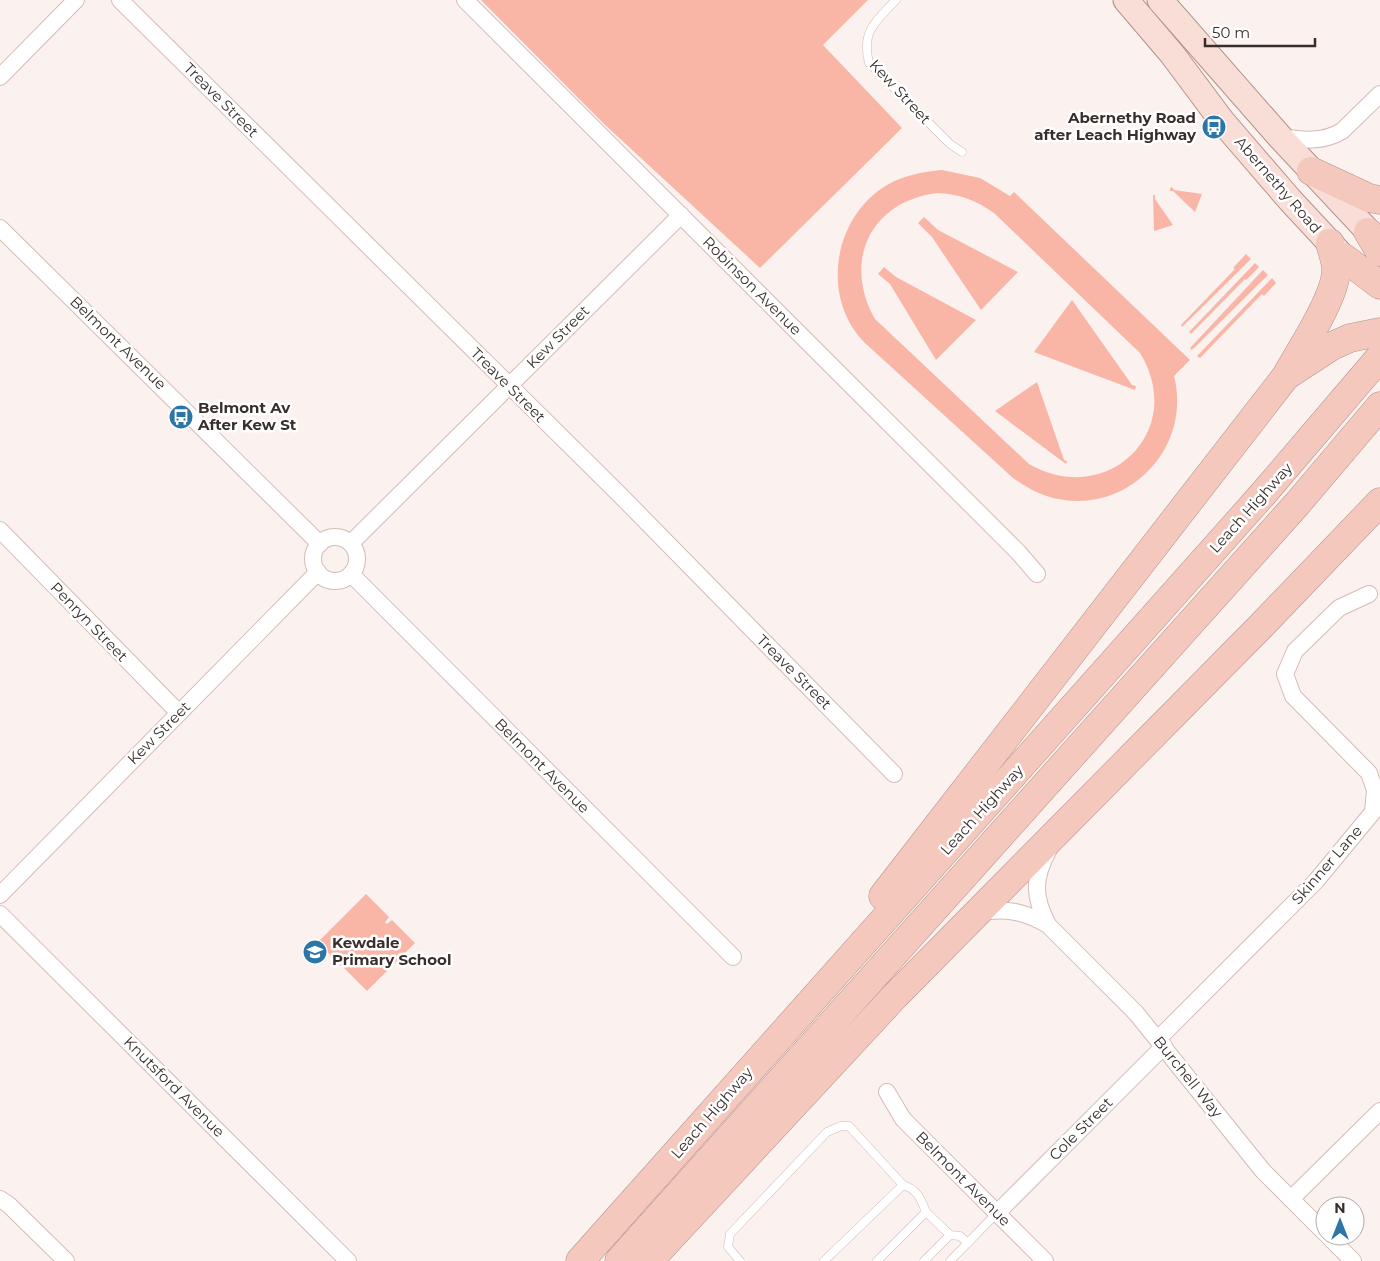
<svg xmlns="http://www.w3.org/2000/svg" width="1380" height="1261" font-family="Montserrat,sans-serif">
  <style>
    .green { fill: #f9b5a6; fill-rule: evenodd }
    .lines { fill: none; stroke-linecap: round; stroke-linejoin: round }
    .lane-casing { stroke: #d5bbb6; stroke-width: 9 }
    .street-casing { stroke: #d5bbb6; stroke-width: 18 }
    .primary-casing { stroke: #b3928a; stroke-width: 27 }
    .highway-casing { stroke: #b3928a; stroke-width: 29 }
    .lane { stroke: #fff; stroke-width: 8 }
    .street { stroke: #fff; stroke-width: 16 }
    .primary { stroke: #f9ded7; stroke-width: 25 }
    .highway { stroke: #f5c8bd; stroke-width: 28 }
    .labels { text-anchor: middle; stroke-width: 5; stroke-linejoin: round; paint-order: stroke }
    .street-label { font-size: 15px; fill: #382e2b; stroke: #fff }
    .poi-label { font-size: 15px; font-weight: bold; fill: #382e2b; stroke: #fff; text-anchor: start }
  </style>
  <rect width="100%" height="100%" fill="#fbf1ee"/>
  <g class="green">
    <path d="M481 0H868L823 45 902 128 760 268 603 123Z"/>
    <path d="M942 170 980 178 1010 196 1014 192 1190 360 1174 376C1192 447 1130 513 1058 499 1041 496 1027 488 1013 478L865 343C820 298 833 217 887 185 904 175 923 172 942 170ZM937 193C959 194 976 200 994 213L1140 353C1188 431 1107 509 1029 464L875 319C842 261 871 201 937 193Z"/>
    <path d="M1172 187 1174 190 1202 194 1195 212 1173 191H1170V188Z"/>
    <path d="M1153 195H1155V199L1173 225 1154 231Z"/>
    <path d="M924 217 938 230 1018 272 981 310 932 237 918 223Z"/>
    <path d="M1246 254 1251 259 1182 327 1181 325 1235 269 1233 268Z"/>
    <path d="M1255 263 1259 267 1246 280 1245 279 1191 334 1189 332Z"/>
    <path d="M884 267 896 277 976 320 936 360 890 284 878 274Z"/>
    <path d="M1263 270 1268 275 1192 350 1190 348Z"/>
    <path d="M1272 278 1276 283 1264 296 1262 294 1200 358 1197 356Z"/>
    <path d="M1072 300 1132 385 1136 386 1135 390 1034 352Z"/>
    <path d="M1037 382 1064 460 1067 461 1066 464 995 411Z"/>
    <path d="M366 894 389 917 385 922 387 924 392 920 415 943 367 991 344 968 348 963 347 961 341 966 318 942Z"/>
  </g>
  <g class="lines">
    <defs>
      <g id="lane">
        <path d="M896 0C876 21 861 31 869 63L950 144 962 152"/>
        <path d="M926 1212 950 1235"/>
        <path d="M740 1261 728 1247 730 1234 827 1132 841 1126H849L903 1185"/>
        <path d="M824 1261 903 1185C917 1189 921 1199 926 1212L877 1261"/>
        <path d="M924 1261 950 1235 960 1236 968 1243"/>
        <path d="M950 1261 997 1213"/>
      </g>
      <g id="street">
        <path d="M120 0 621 496 894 774"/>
        <path d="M465 0 1018 552 1037 574"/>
        <path d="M0 77 76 0"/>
        <path d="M1280 137C1302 140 1322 143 1342 131L1380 94"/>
        <path d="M0 228 320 544"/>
        <path d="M0 530 179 713"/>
        <circle cx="335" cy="559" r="22"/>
        <path d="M351 543 681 215"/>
        <path d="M351 574 733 957"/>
        <path d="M1049 849C1033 879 1033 896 1048 925L1136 1013 1263 1171 1325 1233"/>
        <path d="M0 895 318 572"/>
        <path d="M979 913C1005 907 1025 912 1048 925"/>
        <path d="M0 914 348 1261"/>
        <path d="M1158 1039 1316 881 1373 812 1375 790 1369 773 1293 696 1285 674 1295 651 1339 608 1369 594"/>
        <path d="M887 1092 903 1119 1045 1261"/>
        <path d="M0 1199 9 1205 66 1261"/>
        <path d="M1291 1199 1380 1111"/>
        <path d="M997 1213 1164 1046"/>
        <path d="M1328 1236 1353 1261"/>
      </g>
      <g id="primary">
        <path d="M1126 0 1172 54 1222 121 1290 200 1343 257"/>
        <path d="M1160 0 1280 137 1380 244"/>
      </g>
      <g id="highway">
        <path d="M1311 171 1369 198 1380 200"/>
        <path d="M1368 232 1380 252"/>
        <path d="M1343 257 1380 285"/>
        <path d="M1289 374 1332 346 1350 338 1380 332"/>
        <path d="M883 896 1286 376C1299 352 1336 297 1336 270 1336 261 1332 252 1330 243"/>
        <path d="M580 1261 1263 494 1380 357"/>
        <path d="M619 1261 1297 504 1380 406"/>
        <path d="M649 1261 895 996 1261 626 1380 502"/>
      </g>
    </defs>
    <use href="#lane" class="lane-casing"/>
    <use href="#street" class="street-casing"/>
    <use href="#primary" class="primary-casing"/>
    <use href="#highway" class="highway-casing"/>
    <use href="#lane" class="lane"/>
    <use href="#street" class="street"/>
    <use href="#primary" class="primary"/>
    <use href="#highway" class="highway"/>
  </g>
  <defs>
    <symbol id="bus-disc" viewBox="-11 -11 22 22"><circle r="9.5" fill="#2b75a8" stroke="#fff"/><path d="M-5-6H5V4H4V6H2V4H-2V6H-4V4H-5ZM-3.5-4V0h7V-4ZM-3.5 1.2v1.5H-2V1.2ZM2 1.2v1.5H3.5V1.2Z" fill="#fff"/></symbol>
    <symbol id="school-disc" viewBox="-11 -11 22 22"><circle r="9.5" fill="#2b75a8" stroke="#fff"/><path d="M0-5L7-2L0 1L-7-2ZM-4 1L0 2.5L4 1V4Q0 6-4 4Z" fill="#fff"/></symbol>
  </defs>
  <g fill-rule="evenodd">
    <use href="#bus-disc" x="1200" y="113" width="28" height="28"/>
    <use href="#bus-disc" x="167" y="403" width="28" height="28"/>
    <use href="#school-disc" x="301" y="938" width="28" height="28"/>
  </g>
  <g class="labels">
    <g class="street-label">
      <text transform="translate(900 92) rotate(47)" y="5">Kew Street</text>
      <text transform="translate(221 100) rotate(45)" y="5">Treave Street</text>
      <text transform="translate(1278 185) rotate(49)" y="5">Abernethy Road</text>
      <text transform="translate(752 286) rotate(45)" y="5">Robinson Avenue</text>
      <text transform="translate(558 337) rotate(-45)" y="5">Kew Street</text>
      <text transform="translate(118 343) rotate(44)" y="5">Belmont Avenue</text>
      <text transform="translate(508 385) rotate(45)" y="5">Treave Street</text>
      <text transform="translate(1251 508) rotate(-48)" y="5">Leach Highway</text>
      <text transform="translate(89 622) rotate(46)" y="5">Penryn Street</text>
      <text transform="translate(794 672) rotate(45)" y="5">Treave Street</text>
      <text transform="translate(159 733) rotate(-45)" y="5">Kew Street</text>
      <text transform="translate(542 766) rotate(45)" y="5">Belmont Avenue</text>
      <text transform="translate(982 810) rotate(-48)" y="5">Leach Highway</text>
      <text transform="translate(1327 865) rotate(-49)" y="5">Skinner Lane</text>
      <text transform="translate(1188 1077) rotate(51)" y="5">Burchell Way</text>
      <text transform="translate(174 1087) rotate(45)" y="5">Knutsford Avenue</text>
      <text transform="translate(712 1113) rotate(-49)" y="5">Leach Highway</text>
      <text transform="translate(1081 1129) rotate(-45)" y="5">Cole Street</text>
      <text transform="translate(963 1179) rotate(45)" y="5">Belmont Avenue</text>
    </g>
    <g class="poi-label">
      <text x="1196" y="123" text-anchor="end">Abernethy Road<tspan x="1196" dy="17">after Leach Highway</tspan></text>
      <text x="198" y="413">Belmont Av<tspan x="198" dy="17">After Kew St</tspan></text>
      <text x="332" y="948">Kewdale<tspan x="332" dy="17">Primary School</tspan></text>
    </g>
  </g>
  <g transform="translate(1340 1221)"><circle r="24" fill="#ffffff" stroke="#afabaa"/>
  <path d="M0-4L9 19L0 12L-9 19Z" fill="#2b75a8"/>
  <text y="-8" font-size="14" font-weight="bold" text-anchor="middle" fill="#382e2b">N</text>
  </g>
  <path d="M1205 38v8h110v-8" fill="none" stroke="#382e2b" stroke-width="2.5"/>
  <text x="1212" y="38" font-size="15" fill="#382e2b" stroke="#ffffff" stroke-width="4" paint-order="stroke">50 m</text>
</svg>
